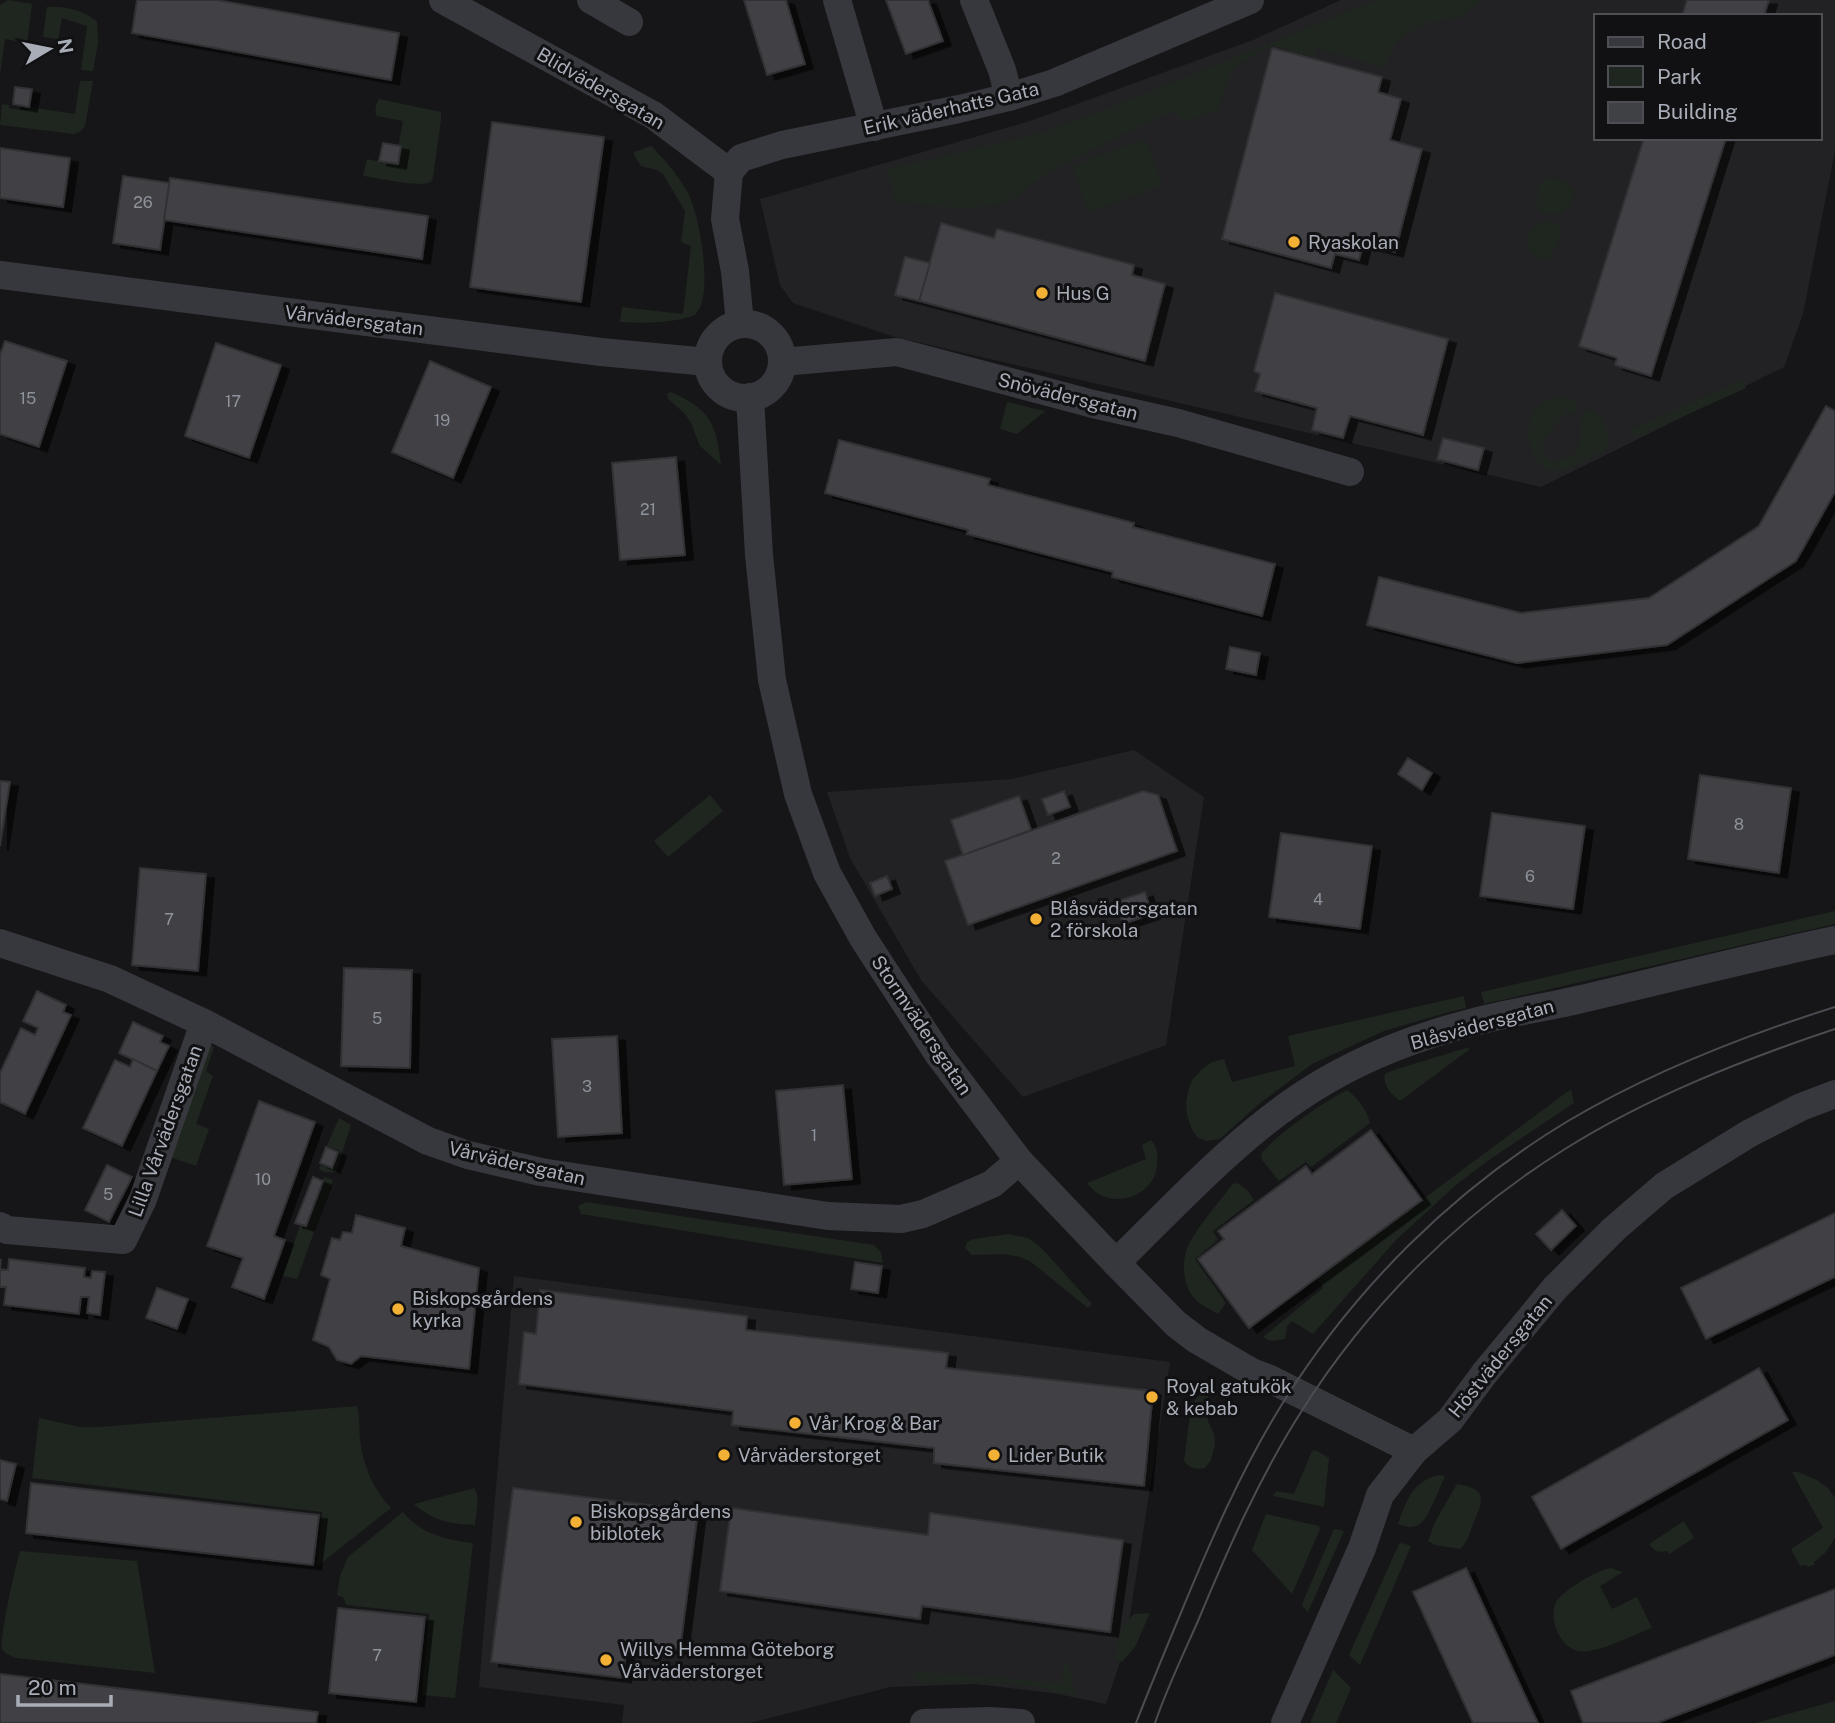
<svg xmlns="http://www.w3.org/2000/svg" width="1835" height="1723" font-family="'Public Sans',sans-serif">
  <style>
    .built { fill: #222225; fill-rule: evenodd }
    .green { fill: #1e261f }
    .building { fill: #404145; stroke: #303034; stroke-width: 2; filter: url(#shadow) }
    .lines { fill: none; stroke-linecap: round; stroke-linejoin: round }
    .street { stroke: #37383d; stroke-width: 28 }
    .tram { stroke: #4a4c52; stroke-width: 2 }
    .poi-dot { fill: #f2b134; stroke: #111113; stroke-width: 2.5 }
    .labels { text-anchor: middle; stroke-width: 6; stroke-linejoin: round; paint-order: stroke }
    .number-label { font-size: 16px; fill: #8e929b }
    .street-label { font-size: 19px; fill: #a8adb8; stroke: #111113 }
    .poi-label { font-size: 19px; fill: #a8adb8; stroke: #111113; text-anchor: start }
  </style>
  <defs>
    <filter id="shadow"><feDropShadow dx="8" dy="4.5" stdDeviation="0" flood-color="#0009"/></filter>
  </defs>
  <rect width="100%" height="100%" fill="#161618"/>
  <g class="built">
    <path d="M1341 0H1835V151L1803 314 1784 367 1541 487 895 337 793 303 780 285 760 199 1030 121 1253 40ZM1595 16H1819V138H1595Z"/>
    <path d="M1134 750 1204 797 1166 1045 1023 1097 921 980 850 858 827 792 1012 779Z"/>
    <path d="M514 1276 1170 1362 1125 1647 1106 1704 1053 1693 975 1684 890 1687 750 1723H622L624 1705 479 1687Z"/>
  </g>
  <g class="green">
    <path d="M8 0 32 4 27 43 5 39 0 75V5Z"/>
    <path d="M1376 0H1482L1462 17 1426 23 1404 36 1396 43 1384 68 1317 48 1314 57 1271 45 1234 67 1217 110 1185 122 1172 112C1127 131 1084 153 1042 177 1032 183 1021 195 1013 199 981 214 930 206 896 201L886 170 1044 132 1119 104Z"/>
    <path d="M47 7C63 6 85 10 97 22L98 43 93 71 81 70 87 26 62 18 58 39 43 37Z"/>
    <path d="M80 81H93L85 126 81 131 74 134 0 125 2 104 9 105V108L27 111 29 107 75 114Z"/>
    <path d="M379 99 441 112V120L433 177 431 182C419 188 379 178 363 176L367 159 395 165 403 121 377 116C374 111 376 104 379 99Z"/>
    <path d="M1145 139 1163 185 1089 212 1072 166Z"/>
    <path d="M651 146C665 160 678 175 688 193 700 217 710 280 701 305 701 306 696 314 695 315 671 324 646 323 620 322L622 307 683 314 691 246 681 242 685 211 663 174 657 170 641 166 635 157 634 152Z"/>
    <path d="M1546 178C1556 178 1568 182 1574 189 1572 209 1560 219 1541 212L1536 204 1539 185Z"/>
    <path d="M1549 221 1560 226 1562 231 1551 256 1543 260 1534 255 1527 246C1528 229 1531 223 1549 221Z"/>
    <path d="M1742 380 1746 388 1635 438 1632 429Z"/>
    <path d="M671 392C711 410 716 423 721 465L700 446 691 423 685 414 668 399 667 394Z"/>
    <path d="M1559 398H1569L1576 401 1578 409 1573 414 1568 411 1543 439V455L1552 462C1581 457 1582 447 1580 420L1588 408C1602 419 1615 431 1606 449 1595 456 1569 470 1557 471 1525 471 1517 412 1548 400 1551 399 1555 399 1559 398Z"/>
    <path d="M1007 402 1045 411 1017 434 1000 429Z"/>
    <path d="M710 795 723 811 668 857 654 841Z"/>
    <path d="M1835 911V924L1484 1004 1481 992Z"/>
    <path d="M1464 996 1466 1008 1449 1012 1384 1031 1312 1064 1259 1104 1220 1139 1207 1141 1198 1138 1192 1130 1187 1115 1186 1103 1188 1092 1192 1080 1202 1069 1212 1062 1224 1059 1232 1082 1295 1066 1288 1036Z"/>
    <path d="M211 1045 214 1047 206 1071 213 1076 196 1124 209 1129 196 1166 170 1157 207 1051Z"/>
    <path d="M1466 1048 1470 1049 1400 1101C1392 1095 1382 1085 1385 1074L1394 1070Z"/>
    <path d="M1571 1089 1574 1103 1489 1160 1456 1185 1396 1240 1313 1334 1292 1321 1287 1326 1285 1339C1277 1340 1270 1343 1263 1337L1323 1288 1317 1278Z"/>
    <path d="M1347 1090C1357 1097 1368 1111 1370 1123L1311 1167 1306 1162 1279 1181 1262 1160 1261 1154C1278 1133 1322 1103 1347 1090Z"/>
    <path d="M339 1118 351 1125 336 1172H324L319 1169 320 1165 333 1169 340 1151 327 1146Z"/>
    <path d="M1151 1140C1158 1148 1158 1155 1157 1166 1153 1200 1106 1211 1087 1183L1146 1159 1142 1145Z"/>
    <path d="M324 1177 333 1180 297 1279 283 1276 300 1225 307 1227 324 1181Z"/>
    <path d="M1238 1183 1248 1191 1254 1200 1213 1231 1218 1240 1195 1259 1226 1303 1218 1314C1212 1310 1205 1307 1199 1303 1182 1289 1180 1260 1190 1242 1202 1221 1219 1202 1233 1184Z"/>
    <path d="M586 1202 874 1245 881 1252 883 1263 581 1214 578 1206Z"/>
    <path d="M1009 1234 1028 1238 1038 1245 1047 1254 1092 1304 1088 1308 1031 1262 1020 1257 1004 1254 972 1255 965 1248 967 1242 974 1239Z"/>
    <path d="M1204 1393H1208V1421L1214 1434 1215 1444 1211 1460 1205 1468C1196 1470 1189 1468 1184 1461L1191 1408C1194 1400 1197 1396 1204 1393Z"/>
    <path d="M357 1406C360 1417 359 1428 360 1439 363 1466 373 1489 391 1508L319 1565H317L322 1512 32 1478 39 1418 80 1427H99Z"/>
    <path d="M1315 1450 1329 1458 1324 1507 1273 1496 1276 1491 1294 1494 1312 1451Z"/>
    <path d="M1792 1472H1798L1817 1480 1828 1488 1835 1498V1538L1826 1552 1814 1562 1815 1564 1808 1567 1806 1565 1800 1566 1791 1549 1823 1528Z"/>
    <path d="M1440 1475 1445 1476C1440 1486 1429 1517 1421 1523 1414 1529 1406 1527 1398 1524 1406 1501 1413 1480 1440 1475Z"/>
    <path d="M1457 1484C1489 1489 1483 1501 1473 1524 1469 1534 1468 1542 1460 1549L1435 1545 1428 1541 1435 1522Z"/>
    <path d="M474 1488C481 1497 476 1513 475 1525 449 1524 434 1521 414 1504Z"/>
    <path d="M403 1512C421 1534 446 1540 473 1543L455 1698 422 1695 429 1614 346 1605 344 1598 337 1595 340 1576 348 1557Z"/>
    <path d="M1266 1514 1319 1526 1320 1529 1292 1594 1252 1550Z"/>
    <path d="M1684 1521 1694 1538 1669 1554 1667 1551C1658 1553 1654 1551 1649 1544Z"/>
    <path d="M1334 1529 1344 1531 1308 1612 1302 1606 1303 1602Z"/>
    <path d="M1402 1543 1411 1546 1360 1665 1349 1655 1399 1544Z"/>
    <path d="M20 1551 137 1561 155 1673 16 1658C11 1656 5 1654 2 1649 0 1636 15 1568 20 1551Z"/>
    <path d="M1611 1568 1623 1572 1600 1586 1612 1609 1637 1597 1652 1628C1632 1635 1598 1654 1579 1651 1560 1648 1548 1619 1556 1602 1562 1591 1598 1569 1611 1568Z"/>
    <path d="M1150 1613 1135 1647 1122 1662 1115 1661 1121 1628 1134 1614Z"/>
    <path d="M1064 1663 1069 1665 1072 1678 1074 1696C1061 1693 1049 1689 1036 1687 999 1680 960 1682 922 1682L913 1680 914 1673 920 1672 1062 1683Z"/>
    <path d="M1333 1670 1351 1688 1336 1723H1310Z"/>
    <path d="M1835 1701V1723H1756Z"/>
  </g>
  <g class="building">
    <path d="M137 0H217L399 33 391 80 132 33Z"/>
    <path d="M744 0H786L805 64 767 75Z"/>
    <path d="M886 0H928L943 41 906 54Z"/>
    <path d="M1687 0H1769L1764 16H1682Z"/>
    <path d="M1272 48 1382 77 1378 92 1401 99 1390 140 1422 149 1395 252 1363 244 1359 260 1335 254 1331 268 1222 239Z"/>
    <path d="M15 87 32 89 29 107 13 104Z"/>
    <path d="M492 122 604 137 581 302 470 287Z"/>
    <path d="M1644 138H1726L1651 376 1615 365 1617 358 1579 346Z"/>
    <path d="M383 143 401 146 398 164 379 161Z"/>
    <path d="M0 148 70 158 63 207 0 198Z"/>
    <path d="M123 176 170 183 160 250 113 243Z"/>
    <path d="M170 178 428 216 422 259 164 220Z"/>
    <path d="M941 223 994 238 997 229 1134 265 1132 275 1165 284 1145 361 919 301Z"/>
    <path d="M905 257 930 263 919 301 895 295Z"/>
    <path d="M1275 293 1448 339 1423 435 1350 416 1343 438 1312 430 1317 408 1255 391 1260 374 1254 371Z"/>
    <path d="M5 341 67 361 39 447 0 434V355Z"/>
    <path d="M216 343 281 365 249 458 185 436Z"/>
    <path d="M430 361 491 387 453 478 392 452Z"/>
    <path d="M1826 406 1835 411V492L1796 561 1667 645 1517 663 1367 625 1379 577 1521 613 1649 598 1759 526Z"/>
    <path d="M1443 438 1484 448 1478 470 1437 459Z"/>
    <path d="M839 440 990 479 988 485 1134 523 1133 527 1275 564 1262 616 1112 577 1113 572 967 534 968 530 825 493Z"/>
    <path d="M676 457 685 555 620 560 612 463Z"/>
    <path d="M1230 647 1260 653 1256 675 1226 669Z"/>
    <path d="M1408 758 1432 773 1422 790 1398 774Z"/>
    <path d="M1700 775 1791 788 1779 873 1688 859Z"/>
    <path d="M0 781 10 782 0 846Z"/>
    <path d="M1064 791 1070 807 1048 815 1042 799Z"/>
    <path d="M1143 791 1158 795 1177 851 968 925 945 861Z"/>
    <path d="M1019 796 1031 830 963 855 951 820Z"/>
    <path d="M1492 813 1585 826 1573 909 1480 896Z"/>
    <path d="M1281 833 1372 846 1360 929 1269 917Z"/>
    <path d="M140 868 206 874 198 971 132 965Z"/>
    <path d="M887 876 892 889 875 896 870 883Z"/>
    <path d="M1145 892 1152 914 1123 924 1115 902Z"/>
    <path d="M344 968 412 970 410 1068 341 1066Z"/>
    <path d="M37 991 66 1005 63 1012 71 1015 25 1114 0 1102V1073L21 1028 35 1035 38 1028 23 1021Z"/>
    <path d="M133 1022 163 1036 160 1042 169 1046 157 1071 119 1053Z"/>
    <path d="M617 1036 622 1133 558 1137 552 1039Z"/>
    <path d="M133 1059 157 1071 122 1146 83 1128 115 1060 130 1067Z"/>
    <path d="M843 1085 852 1179 784 1185 776 1091Z"/>
    <path d="M259 1101 315 1122 274 1236 285 1240 264 1299 232 1287 243 1258 207 1246Z"/>
    <path d="M1371 1130 1422 1200 1249 1328 1198 1259 1224 1239 1218 1231 1306 1166 1312 1174Z"/>
    <path d="M326 1147 338 1152 332 1168 320 1163Z"/>
    <path d="M107 1165 132 1177 109 1222 85 1210Z"/>
    <path d="M313 1177 323 1181 306 1226 295 1223Z"/>
    <path d="M1562 1210 1576 1226 1551 1250 1536 1234Z"/>
    <path d="M1835 1213V1277L1706 1339 1681 1288Z"/>
    <path d="M356 1215 405 1228 401 1246 479 1268 469 1369 361 1356 351 1364 337 1360 329 1347 313 1340 330 1279 321 1275 332 1238 340 1240 343 1232 352 1233Z"/>
    <path d="M9 1259 85 1268 84 1277 91 1278 92 1271 105 1272 100 1315 87 1313 89 1297H81L79 1314 4 1305 6 1287H0V1260H1L0 1269 8 1270Z"/>
    <path d="M855 1262 882 1266 878 1293 851 1289Z"/>
    <path d="M157 1288 188 1299 177 1329 146 1318Z"/>
    <path d="M540 1290 747 1316 746 1330 948 1353 946 1368 1153 1391 1144 1486 934 1463V1448L732 1425 733 1411 519 1384 524 1332 536 1334Z"/>
    <path d="M1759 1368 1788 1420 1561 1549 1532 1497Z"/>
    <path d="M0 1460 16 1464 7 1501 0 1499Z"/>
    <path d="M31 1483 319 1515 313 1565 26 1533Z"/>
    <path d="M513 1488 698 1511 680 1650 627 1643 623 1678 491 1662Z"/>
    <path d="M731 1508 928 1535 930 1513 1123 1540 1110 1632 922 1606 920 1619 720 1591Z"/>
    <path d="M1466 1568 1528 1702 1538 1723H1473L1413 1592Z"/>
    <path d="M1835 1589V1655L1657 1723H1583L1571 1691Z"/>
    <path d="M338 1608 425 1617 416 1702 329 1693Z"/>
    <path d="M0 1674 318 1712 316 1723H0Z"/>
  </g>
  <g class="lines">
    <g class="street">
      <path d="M443 0 653 115 729 172"/>
      <path d="M591 0 629 22"/>
      <path d="M837 0 874 127"/>
      <path d="M974 0 1002 70 1009 97"/>
      <path d="M729 172 741 158 782 145 959 109 1009 97 1054 83 1250 0"/>
      <path d="M729 172 725 219 735 271 740 324"/>
      <path d="M0 275 601 352 708 362"/>
      <circle cx="745" cy="361" r="37"/>
      <path d="M782 362 897 352 1093 404 1178 423 1350 472"/>
      <path d="M750 397 759 555 772 680 798 794 827 873 863 938 939 1055 1019 1161 1116 1263 1176 1324 1197 1340 1252 1372 1270 1379 1414 1451"/>
      <path d="M0 943 110 979 204 1023 428 1141 468 1155 541 1172 828 1216 901 1219 923 1214 992 1184 1019 1161"/>
      <path d="M0 1226 7 1230 123 1240 143 1199 204 1023"/>
      <path d="M1116 1263C1180 1200 1248 1125 1327 1080 1372 1054 1423 1035 1474 1022 1508 1013 1543 1008 1577 1000 1663 980 1749 958 1835 940"/>
      <path d="M924 1723 990 1721 1021 1723"/>
      <path d="M1285 1723 1362 1548 1380 1495 1414 1451 1450 1420 1484 1374 1555 1288 1614 1229 1664 1186 1750 1133 1801 1107 1835 1094"/>
    </g>
    <g class="tram">
      <path d="M1136 1723C1150 1687 1165 1651 1180 1615 1210 1542 1242 1468 1284 1401 1355 1288 1453 1190 1568 1121 1651 1072 1743 1036 1835 1007"/>
      <path d="M1155 1723C1167 1688 1183 1655 1198 1621 1228 1549 1259 1478 1301 1412 1367 1307 1459 1215 1565 1149 1648 1097 1742 1060 1835 1029"/>
    </g>
  </g>
  <g class="poi-dot">
    <circle cx="1294" cy="242" r="7"/>
    <circle cx="1042" cy="293" r="7"/>
    <circle cx="1036" cy="919" r="7"/>
    <circle cx="398" cy="1309" r="7"/>
    <circle cx="1152" cy="1397" r="7"/>
    <circle cx="795" cy="1423" r="7"/>
    <circle cx="724" cy="1455" r="7"/>
    <circle cx="994" cy="1455" r="7"/>
    <circle cx="576" cy="1522" r="7"/>
    <circle cx="606" cy="1660" r="7"/>
  </g>
  <g class="labels">
    <g class="number-label">
      <text x="143" y="208">26</text>
      <text x="28" y="404">15</text>
      <text x="233" y="407">17</text>
      <text x="442" y="426">19</text>
      <text x="648" y="515">21</text>
      <text x="1739" y="830">8</text>
      <text x="1056" y="864">2</text>
      <text x="1530" y="882">6</text>
      <text x="1318" y="905">4</text>
      <text x="169" y="925">7</text>
      <text x="377" y="1024">5</text>
      <text x="587" y="1092">3</text>
      <text x="814" y="1141">1</text>
      <text x="263" y="1185">10</text>
      <text x="108" y="1200">5</text>
      <text x="377" y="1661">7</text>
    </g>
    <g class="street-label">
      <text transform="translate(601 88) rotate(30)" y="7">Blidvädersgatan</text>
      <text transform="translate(951 108) rotate(-13)" y="7">Erik väderhatts Gata</text>
      <text transform="translate(354 320) rotate(7)" y="7">Vårvädersgatan</text>
      <text transform="translate(1068 396) rotate(14)" y="7">Snövädersgatan</text>
      <text transform="translate(1482 1024) rotate(-15)" y="7">Blåsvädersgatan</text>
      <text transform="translate(922 1025) rotate(56)" y="7">Stormvädersgatan</text>
      <text transform="translate(165 1131) rotate(-70)" y="7">Lilla Vårvädersgatan</text>
      <text transform="translate(517 1163) rotate(13)" y="7">Vårvädersgatan</text>
      <text transform="translate(1500 1356) rotate(-51)" y="7">Höstvädersgatan</text>
    </g>
    <g class="poi-label">
      <text x="1308" y="249">Ryaskolan</text>
      <text x="1056" y="300">Hus G</text>
      <text x="1050" y="915">Blåsvädersgatan<tspan x="1050" dy="22">2 förskola</tspan></text>
      <text x="412" y="1305">Biskopsgårdens<tspan x="412" dy="22">kyrka</tspan></text>
      <text x="1166" y="1393">Royal gatukök<tspan x="1166" dy="22">&amp; kebab</tspan></text>
      <text x="809" y="1430">Vår Krog &amp; Bar</text>
      <text x="738" y="1462">Vårväderstorget</text>
      <text x="1008" y="1462">Lider Butik</text>
      <text x="590" y="1518">Biskopsgårdens<tspan x="590" dy="22">biblotek</tspan></text>
      <text x="620" y="1656">Willys Hemma Göteborg<tspan x="620" dy="22">Vårväderstorget</tspan></text>
    </g>
  </g>
  <rect x="1594" y="14" width="228" height="126" fill="#111113" stroke="#4d4f55" stroke-width="2"/>
  <rect x="1608" y="37" width="35" height="10" fill="#37383d" stroke="#4d4f55" stroke-width="2"/>
  <text x="1657" y="49" font-size="21" fill="#a8adb8">Road</text>
  <rect x="1608" y="66" width="35" height="21" fill="#1e261f" stroke="#4d4f55" stroke-width="2"/>
  <text x="1657" y="84" font-size="21" fill="#a8adb8">Park</text>
  <rect x="1608" y="102" width="35" height="21" fill="#404145" stroke="#4d4f55" stroke-width="2"/>
  <text x="1657" y="119" font-size="21" fill="#a8adb8">Building</text>
  <g transform="translate(49 49) rotate(80)" stroke="#111113" stroke-width="5" paint-order="stroke">
  <path d="M0-5L12 26L0 18L-12 26Z" fill="#a8adb8"/>
  <text y="-10" font-size="19" font-weight="bold" text-anchor="middle" fill="#a8adb8">N</text>
  </g>
  <path d="M18 1695v10h93v-10" fill="none" stroke="#a8adb8" stroke-width="3.5"/>
  <text x="28" y="1695" font-size="21" fill="#a8adb8" stroke="#111113" stroke-width="5" paint-order="stroke">20 m</text>
</svg>
